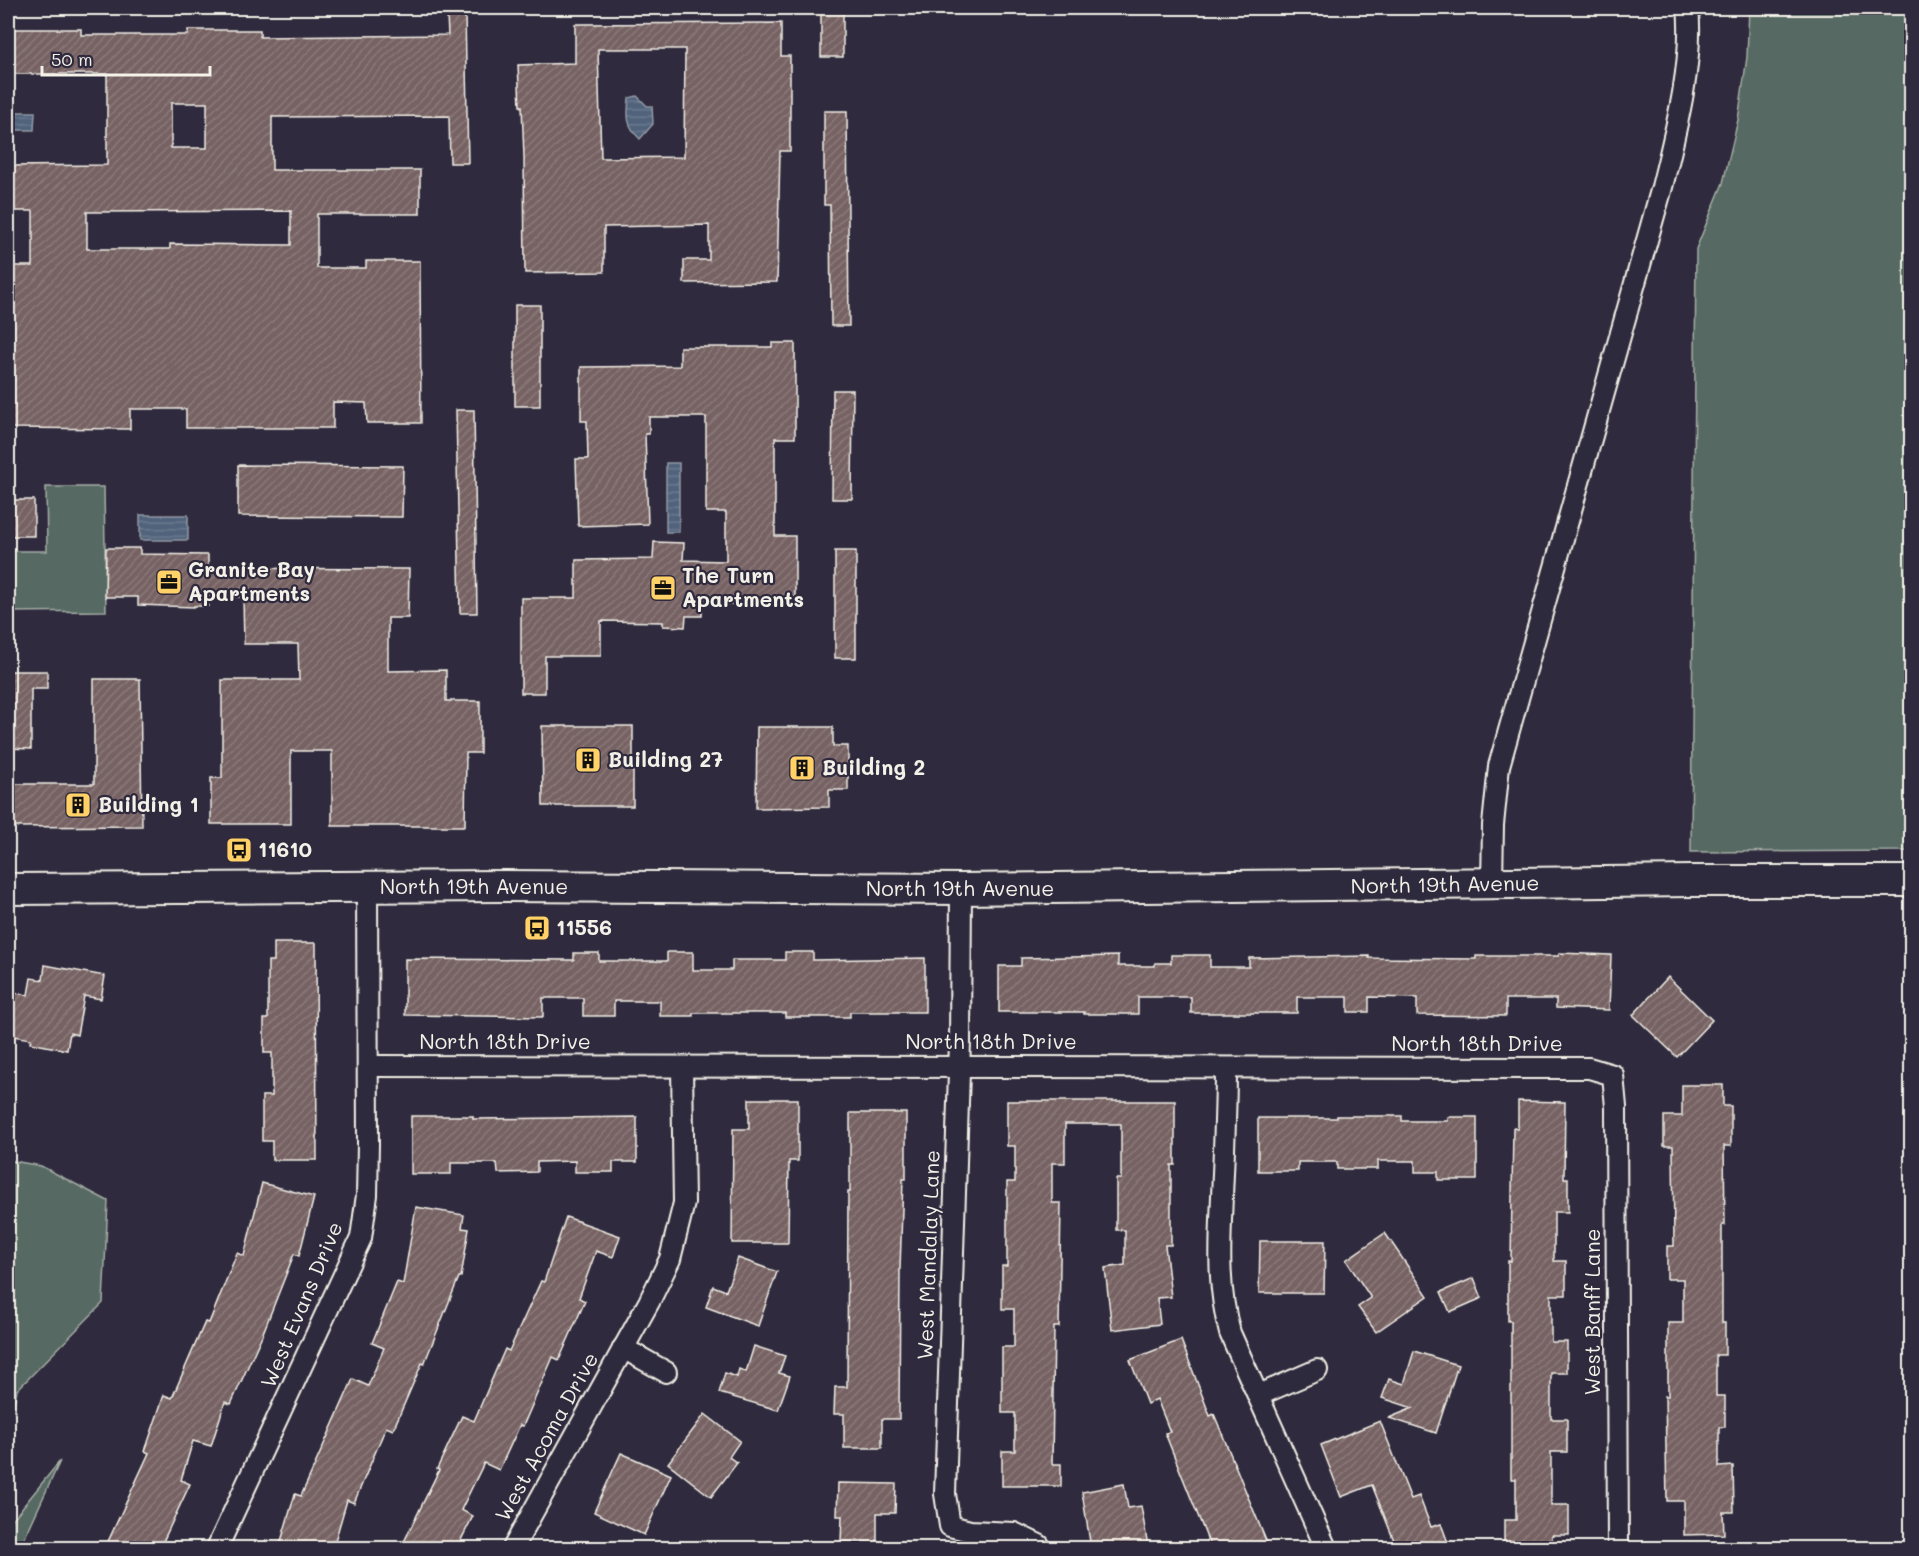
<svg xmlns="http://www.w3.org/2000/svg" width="1919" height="1556" font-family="Mali,sans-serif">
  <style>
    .green { fill: #576a64; stroke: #a6aea6; stroke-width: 1.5 }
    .water { fill: url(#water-rules); stroke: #929ca7; stroke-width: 1.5 }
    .building { fill: url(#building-hatch); stroke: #f4f1e8; stroke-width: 1.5; fill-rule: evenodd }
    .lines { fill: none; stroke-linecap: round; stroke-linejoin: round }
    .minor-casing { stroke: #f4f1e8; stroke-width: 24 }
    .primary-casing { stroke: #f4f1e8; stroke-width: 34 }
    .minor { stroke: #2f2a3d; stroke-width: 20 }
    .primary { stroke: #2f2a3d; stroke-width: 30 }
    .labels { text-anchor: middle; stroke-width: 4.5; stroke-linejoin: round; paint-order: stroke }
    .poi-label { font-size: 21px; font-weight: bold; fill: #f4f1e8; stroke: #2f2a3d; text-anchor: start }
    .street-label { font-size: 21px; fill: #f4f1e8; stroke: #2f2a3d }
  </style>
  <defs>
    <pattern id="water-rules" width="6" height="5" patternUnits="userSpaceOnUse" patternTransform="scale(1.5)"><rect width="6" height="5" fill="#51637c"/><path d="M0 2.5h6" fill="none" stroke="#6b7a8f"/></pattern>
    <pattern id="building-hatch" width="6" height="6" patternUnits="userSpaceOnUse" patternTransform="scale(1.5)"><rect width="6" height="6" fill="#776264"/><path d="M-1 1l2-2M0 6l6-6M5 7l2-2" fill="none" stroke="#8b797a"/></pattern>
  </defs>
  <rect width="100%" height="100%" fill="#2f2a3d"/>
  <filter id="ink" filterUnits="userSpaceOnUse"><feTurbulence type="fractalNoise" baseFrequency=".0167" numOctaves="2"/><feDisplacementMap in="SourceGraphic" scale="12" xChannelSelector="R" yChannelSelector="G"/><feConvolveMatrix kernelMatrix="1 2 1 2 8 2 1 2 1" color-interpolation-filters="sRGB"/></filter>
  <g filter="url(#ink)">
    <g class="green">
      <path d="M1749 8H1911V851L1691 852 1696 249 1723 183 1738 120 1747 57Z"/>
      <path d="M46 487H104L106 611 8 612V551H47Z"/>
      <path d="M8 1160 41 1166 108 1201 103 1303 17 1390 8 1431V1279L11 1275H8Z"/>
      <path d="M60 1461 20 1548H8V1525Z"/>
    </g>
    <g class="water">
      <path d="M637 96 647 106H652L653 124 640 139C626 125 627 117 629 98Z"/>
      <path d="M8 112H35L34 130H8Z"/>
      <rect x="666" y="463" width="13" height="69"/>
      <rect x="140" y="515" width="48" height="25"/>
    </g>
    <g class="building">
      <rect x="821" y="8" width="22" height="49"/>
      <path d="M465 14 468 163H450L449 116 272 117V170H420V214H317V268H366V261H420L421 423H367L366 403 333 402V428H186V409H130V429L8 428V266H33V211H8V166L107 165V74H8V29H81V35H188V30H260V37L448 35 447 15ZM171 103H207V148H171ZM291 211V245L170 244V249H87V212Z"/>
      <path d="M781 23V56H790V151H780L777 282 684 283V260H709V225L604 227V272L525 273 524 157 522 106H520L518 65 575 63V24ZM598 49H685L684 157 601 158Z"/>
      <path d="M824 111H847L849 326H831L830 205H824Z"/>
      <rect x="515" y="305" width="25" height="101"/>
      <path d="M772 343H795V438H775V536H795V599H781V604H702V616H686L685 627 663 626V622L601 621V656H545V693H521V598H576V560L653 559 654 542 684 543 683 560 726 561V512H706V417H649V434H645L648 524 578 526 576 459H588L587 421H581V367L680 366V347H772Z"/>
      <path d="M833 390H853L852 499H832Z"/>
      <path d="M456 410H474L477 613H460Z"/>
      <path d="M238 465 403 466 402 517 238 516Z"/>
      <rect x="9" y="500" width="25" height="36"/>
      <path d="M106 548H140V554L208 555V568L409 569 408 618H388V671L446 670V701H480V753H466L465 826H332V751H291V824H211V778H222V680H299L298 644H244L243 597 208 596V606H194V607L138 605V597H105Z"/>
      <rect x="835" y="551" width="21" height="107"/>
      <path d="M8 671H47V689H31V749L8 748Z"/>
      <path d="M94 679H140L142 826 14 827V784H94Z"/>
      <path d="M542 726H633V806H543Z"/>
      <path d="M757 727H833V746H848V790H829V807L756 808Z"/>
      <path d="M274 943H316L317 1160H272V1141H262V1096H272V1053H264V1019H268V961H274Z"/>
      <path d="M667 952H693V970H732V960H785V952H813V960L925 958V1012H850V1017H785V1013H693V1016H660V1001H614V1016H583V998H543V1017L405 1015V959L574 960V953H599V961H667Z"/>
      <path d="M1559 953 1611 955 1609 1010 1556 1008V999H1506V1016L1417 1015V998L1369 997V1012H1348V997H1297V1013H1191V997H1138V1014H1084V1012H999V966H1021V958L1118 956V966H1155V963H1171V955H1210V967H1249V958L1369 956V958L1476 959V956H1559Z"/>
      <path d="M45 965 105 976 101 999 84 996 77 1035 70 1033 67 1050 30 1043 31 1039 8 1035V992L28 995 31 978 43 980Z"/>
      <path d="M1668 977 1712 1020 1677 1057 1633 1015Z"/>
      <path d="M1682 1085H1723V1106H1731V1146H1724L1725 1225H1722V1323H1725V1355H1716V1396H1725V1427H1719V1467L1733 1466 1734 1512H1723L1724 1534 1684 1535V1501H1667L1665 1396H1668V1323H1683V1279H1667V1246H1674L1673 1146H1664V1116H1682Z"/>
      <path d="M749 1099H798V1161H789L788 1243H732L733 1129H749Z"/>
      <path d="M1007 1101H1175V1165H1171V1245H1165L1171 1297 1157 1298 1160 1324 1112 1330 1105 1268 1125 1265V1230H1116V1179H1121V1124H1065V1163H1052V1203H1061L1059 1327H1054L1052 1464H1061V1486H1002V1451H1015V1413H1002V1347H1014V1309H1002V1266H1007V1182H1015V1146H1007Z"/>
      <path d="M1518 1101 1565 1102 1564 1178H1568V1212H1554V1261H1566V1295H1551V1342H1567V1373H1551V1419H1567V1452H1551V1505H1569V1535H1552V1548H1504V1520H1516V1479H1511V1321H1508V1261H1511L1513 1128 1518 1129Z"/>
      <path d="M850 1113H906V1179H903L900 1269 899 1419H882V1448H844V1414H834L835 1387H847L848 1192H850Z"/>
      <path d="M411 1116H473V1119L637 1117V1162H613V1172H575V1161L537 1162V1172L498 1173 497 1163H451V1174H411Z"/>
      <path d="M1337 1116H1402V1121H1448V1117H1477V1180H1438V1172H1415V1161H1378V1169H1337V1162H1298V1171H1258V1118H1337Z"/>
      <path d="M262 1183 314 1197 299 1256 294 1254 263 1333 231 1404 225 1402 211 1446 193 1441 181 1480 190 1484 160 1548H105L149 1453 145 1451 164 1395 172 1398 205 1322 209 1323 237 1253 244 1256Z"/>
      <path d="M416 1207 464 1215 462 1228 469 1229 461 1277H459L424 1364 422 1363 393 1430 386 1427 354 1503 347 1500 333 1548H279L295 1494 301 1496 353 1379 368 1386 384 1348 372 1343 397 1282 403 1284Z"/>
      <path d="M566 1217 620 1236 613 1257 596 1251 579 1298 585 1301 559 1360 553 1357 523 1426 520 1425 499 1470 484 1463 461 1510 473 1516 457 1548H401L439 1470 437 1469 462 1416 474 1421 505 1349 509 1351 541 1281 544 1282Z"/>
      <path d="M1385 1233 1428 1296 1376 1332 1358 1307 1371 1298 1346 1260Z"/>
      <path d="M1260 1241H1325L1324 1293H1259Z"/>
      <path d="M738 1258 777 1272 758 1326 706 1307 713 1286 726 1291Z"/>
      <path d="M1474 1278 1482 1298 1450 1312 1441 1292Z"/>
      <path d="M1181 1340 1210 1416 1214 1414 1269 1548H1211L1165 1433 1170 1432 1157 1399 1147 1404 1130 1360Z"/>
      <path d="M754 1346 785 1356 779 1373 790 1376 778 1410 719 1393 725 1373 737 1377 739 1369 746 1372Z"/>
      <path d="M1414 1351 1458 1365 1436 1433 1389 1418 1413 1408 1382 1398 1389 1379 1404 1384Z"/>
      <path d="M705 1414 740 1441 729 1457 737 1463 711 1497 668 1463Z"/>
      <path d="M1380 1421 1411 1499 1419 1496 1431 1527 1441 1524 1450 1548H1397L1372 1485 1341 1497 1321 1445Z"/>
      <path d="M621 1453 671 1475 644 1535 594 1512Z"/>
      <path d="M838 1483 896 1484 895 1513H877V1543L841 1542 842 1516H837Z"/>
      <path d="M1124 1484 1128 1508 1141 1506 1148 1546 1136 1548H1091L1082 1492Z"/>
    </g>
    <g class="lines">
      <defs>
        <g id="minor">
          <path d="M1492 884 1493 825 1499 766 1662 187C1675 134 1694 62 1688 8"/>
          <path d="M961 889 960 1042 945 1494 950 1526 970 1531 1014 1533 1039 1545 1040 1548"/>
          <path d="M368 1066 1589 1068 1613 1075 1616 1107 1618 1548"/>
          <path d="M1226 1068C1226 1111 1224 1153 1222 1196 1220 1244 1217 1286 1230 1333L1326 1548"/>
          <path d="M623 1348 666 1372"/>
          <path d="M1259 1395 1317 1370"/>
          <path d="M217 1548 361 1238 367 1195 368 1144 367 886"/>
          <path d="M513 1548 649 1302 670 1259 684 1203 682 1067"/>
        </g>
        <path id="primary" d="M8 889 504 886 961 889 1691 881H1912"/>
      </defs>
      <use href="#minor" class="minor-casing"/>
      <use href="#primary" class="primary-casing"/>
      <use href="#minor" class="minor"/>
      <use href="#primary" class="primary"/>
    </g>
  </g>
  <defs>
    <symbol id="office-square" viewBox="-11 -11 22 22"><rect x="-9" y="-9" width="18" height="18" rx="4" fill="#ffd166" stroke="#2f2a3d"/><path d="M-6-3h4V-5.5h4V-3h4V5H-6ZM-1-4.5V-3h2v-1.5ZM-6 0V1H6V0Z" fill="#111"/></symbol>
    <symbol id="building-square" viewBox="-11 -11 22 22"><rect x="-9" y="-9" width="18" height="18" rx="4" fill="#ffd166" stroke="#2f2a3d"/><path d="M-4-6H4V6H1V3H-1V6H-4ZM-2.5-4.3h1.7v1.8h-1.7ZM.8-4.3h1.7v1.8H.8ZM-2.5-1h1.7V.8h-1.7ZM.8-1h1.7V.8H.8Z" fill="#111"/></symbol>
    <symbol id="bus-square" viewBox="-11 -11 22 22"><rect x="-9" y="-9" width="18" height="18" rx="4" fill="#ffd166" stroke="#2f2a3d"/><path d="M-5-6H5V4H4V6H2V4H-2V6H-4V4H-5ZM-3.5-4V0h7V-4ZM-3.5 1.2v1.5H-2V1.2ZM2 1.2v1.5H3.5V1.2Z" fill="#111"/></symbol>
  </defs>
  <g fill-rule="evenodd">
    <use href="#office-square" x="154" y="567" width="30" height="30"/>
    <use href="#office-square" x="648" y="573" width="30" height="30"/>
    <use href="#building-square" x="573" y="745" width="30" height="30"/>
    <use href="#building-square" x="787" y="753" width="30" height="30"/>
    <use href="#building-square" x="63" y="790" width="30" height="30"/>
    <use href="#bus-square" x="224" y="835" width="30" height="30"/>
    <use href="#bus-square" x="522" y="913" width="30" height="30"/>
  </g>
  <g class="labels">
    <g class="poi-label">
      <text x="188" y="577">Granite Bay<tspan x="188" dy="24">Apartments</tspan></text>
      <text x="682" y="583">The Turn<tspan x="682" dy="24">Apartments</tspan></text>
      <text x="608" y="767">Building 27</text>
      <text x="822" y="775">Building 2</text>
      <text x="98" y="812">Building 1</text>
      <text x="258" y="857">11610</text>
      <text x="556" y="935">11556</text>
    </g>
    <g class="street-label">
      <text transform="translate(1445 885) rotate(-1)" y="7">North 19th Avenue</text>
      <text x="474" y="894">North 19th Avenue</text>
      <text x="960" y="896">North 19th Avenue</text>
      <text x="505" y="1049">North 18th Drive</text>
      <text x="991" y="1049">North 18th Drive</text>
      <text x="1477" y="1051">North 18th Drive</text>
      <text transform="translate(929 1255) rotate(-88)" y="7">West Mandalay Lane</text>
      <text transform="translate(302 1305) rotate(-67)" y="7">West Evans Drive</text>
      <text transform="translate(1593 1312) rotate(-90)" y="7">West Banff Lane</text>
      <text transform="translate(547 1437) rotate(-61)" y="7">West Acoma Drive</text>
    </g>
  </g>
  <rect width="1919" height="1556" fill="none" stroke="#2f2a3d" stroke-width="30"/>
  <rect x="15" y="15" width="1889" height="1526" fill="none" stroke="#f4f1e8" stroke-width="2" filter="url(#ink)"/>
  <path d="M42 66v9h168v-9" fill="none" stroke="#f4f1e8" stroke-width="3"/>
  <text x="51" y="66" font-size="18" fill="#f4f1e8" stroke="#2f2a3d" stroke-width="4.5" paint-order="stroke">50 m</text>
</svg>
